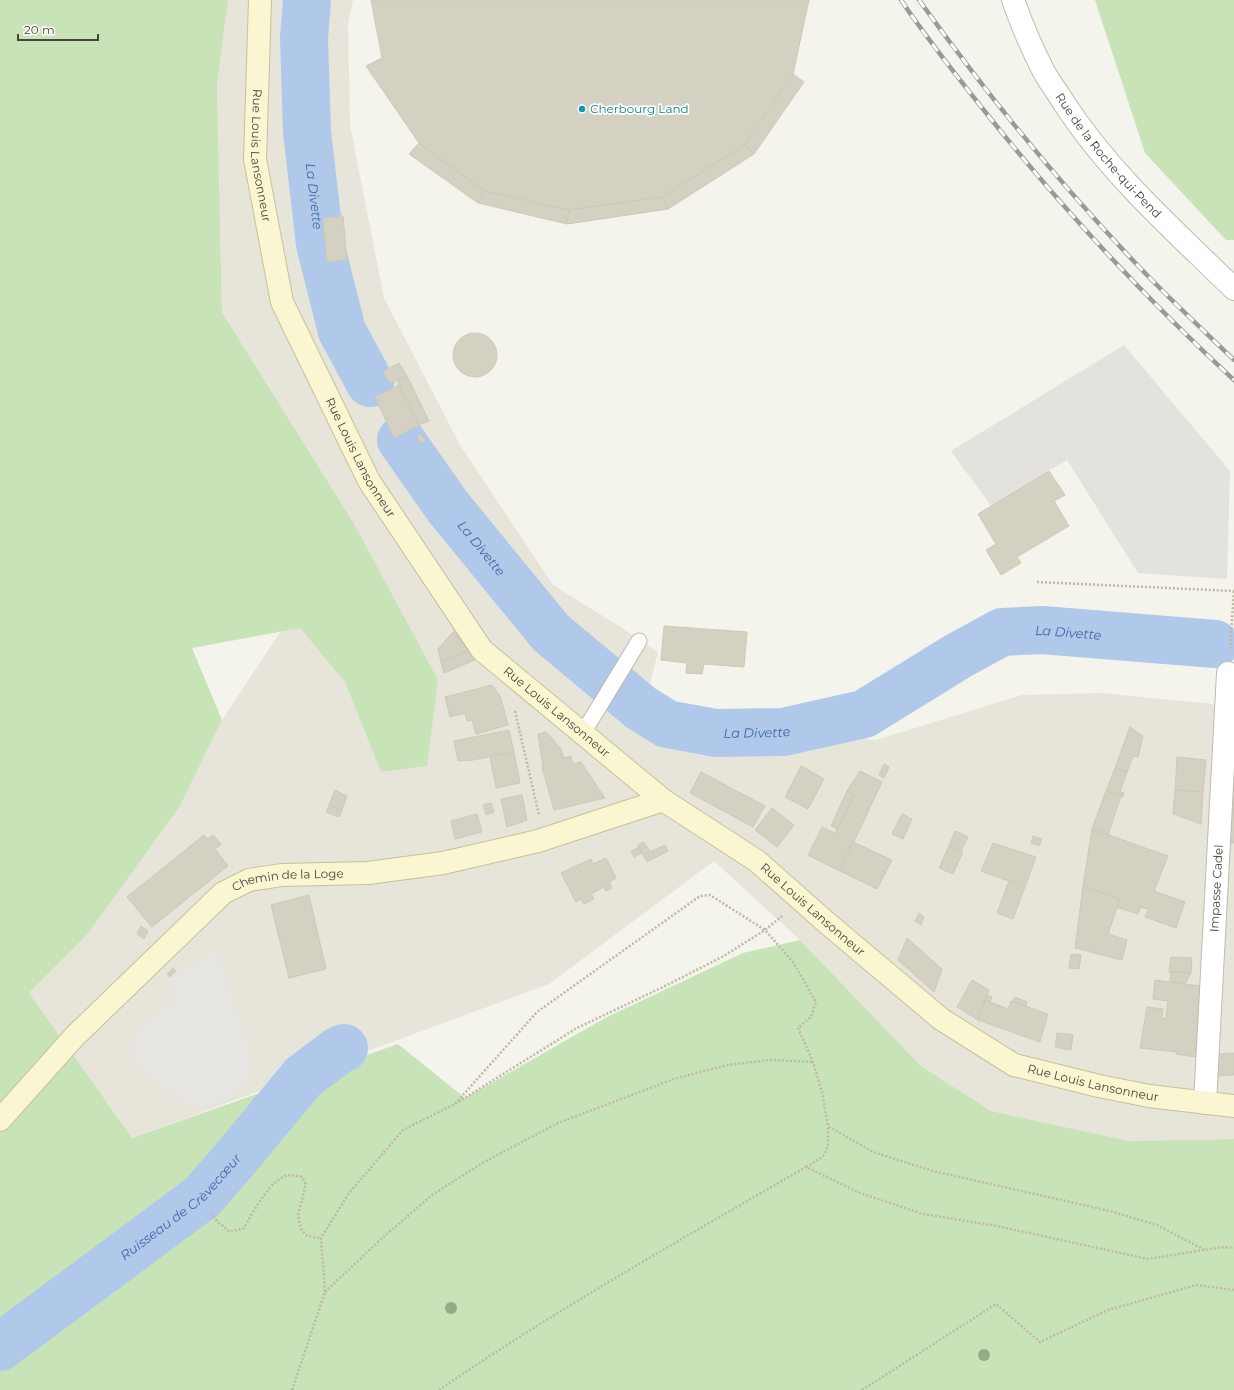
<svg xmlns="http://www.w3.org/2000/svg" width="1234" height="1390" font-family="Montserrat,sans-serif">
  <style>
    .residential { fill: #e7e5da }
    .industrial { fill: #e4e2dd }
    .green { fill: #c9e3b9 }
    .parking { fill: #e6e5e2 }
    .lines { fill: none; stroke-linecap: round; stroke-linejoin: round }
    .river { stroke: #b0c8e9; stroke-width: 48 }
    .building { fill: #d4d0c2; stroke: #cec9b6 }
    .lane-casing { stroke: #bebcaf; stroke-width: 17 }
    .street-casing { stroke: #bebcaf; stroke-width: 24 }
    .secondary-casing { stroke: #c5c29a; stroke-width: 24 }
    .path { stroke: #bfb9a2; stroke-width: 2.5; stroke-dasharray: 2 2; stroke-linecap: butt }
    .lane { stroke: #fff; stroke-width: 15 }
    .street { stroke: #fff; stroke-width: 22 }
    .secondary { stroke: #f9f6d1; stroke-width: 22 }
    .rail-casing { stroke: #999; stroke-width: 4.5 }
    .rail { stroke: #fff; stroke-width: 3; stroke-dasharray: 9; stroke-linecap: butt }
    .tree { fill: #91ad86 }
    .culture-dot { fill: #0f9aa8; stroke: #fff; stroke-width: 1.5 }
    .labels { text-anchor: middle; stroke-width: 3.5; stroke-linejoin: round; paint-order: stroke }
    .culture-label { font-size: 12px; fill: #0d838f; stroke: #fff; text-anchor: start }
    .street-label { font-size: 12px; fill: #47453a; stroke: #fff }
    .water-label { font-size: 13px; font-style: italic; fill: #3f69a8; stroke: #fff }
  </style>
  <rect width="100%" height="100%" fill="#f4f3ec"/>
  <path class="residential" d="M228 0H353L348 24 350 125 384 298 460 445 553 585 619 626 658 652 647 695 752 724 876 740 1022 695 1101 693 1234 706V1139L1130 1141 991 1111 921 1066 800 940 714 861 549 984 132 1138 0 1008 29 993 87 935 180 806 222 720 353 522 222 312 217 86Z"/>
  <path class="industrial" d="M1124 345 1230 471 1227 579 1138 573 1067 460 991 506 951 451Z"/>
  <g class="green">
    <path d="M0 0H228L217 86 222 312 353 522 438 680 427 766 381 772 345 682 300 628 192 648 222 720 180 806 87 935 29 993 132 1138 398 1044 465 1098 605 1018 743 953 800 940 921 1066 991 1111 1130 1141 1234 1139V1390H0Z"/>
    <path d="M1095 0H1234V240H1226L1145 153Z"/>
  </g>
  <path class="parking" d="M217 951 249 1050 252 1069 244 1089 229 1099 206 1106 188 1103 151 1079 129 1048 141 1023 176 999 170 977Z"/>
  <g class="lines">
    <g class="river">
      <path id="s1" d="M307 0 304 38 307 132 320 244 342 331 370 383"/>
      <path id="s2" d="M401 440 448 507 551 633 641 708 667 724 716 733 783 732 864 714 958 656 1002 632 1042 630 1215 644"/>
      <path id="s3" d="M0 1347 202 1197 235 1159 303 1077 339 1050 344 1048"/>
    </g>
  </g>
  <g class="building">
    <path d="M371 0H809L793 74 744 145 662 197 569 210 484 191 419 143 366 66 382 58Z"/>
    <path d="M793 74 804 82 754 154 744 145Z"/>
    <path d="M419 143 484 191 478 203 409 154Z"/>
    <path d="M744 145 754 154 668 209 662 197Z"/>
    <path d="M484 191 569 210 567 224 478 203Z"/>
    <path d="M662 197 668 209 567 224 569 210Z"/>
    <path d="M343 216 347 260 327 262 323 218Z"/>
    <circle cx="475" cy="355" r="22"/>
    <path d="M399 363 407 376 390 383 383 372Z"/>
    <path d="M407 376 429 421 419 425 397 380Z"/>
    <path d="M399 385 419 425 394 438 375 397Z"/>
    <path d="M421 434 425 441 420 443 417 436Z"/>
    <path d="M1049 471 1065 495 1054 501 1069 526 1017 557 1021 563 1001 575 986 550 996 544 978 514Z"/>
    <path d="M664 626 747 632 744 667 704 664 702 674 686 673 687 663 661 660Z"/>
    <path d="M454 631 468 650 441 662 438 649Z"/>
    <path d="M468 650 475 660 444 673 441 662Z"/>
    <path d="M492 685 499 695H500L508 725 476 734 472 720 467 721 465 713 450 717 445 697Z"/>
    <path d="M1130 727 1143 736 1138 757 1133 756 1127 772 1115 768Z"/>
    <path d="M509 730 514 752 468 761V760L458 761 454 741Z"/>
    <path d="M546 732 561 749 564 758 571 756 573 764 581 762 605 798 554 810 542 767H543L538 734Z"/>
    <path d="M514 752 520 783 496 788 490 757Z"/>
    <path d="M1177 757 1206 760 1203 792 1175 790Z"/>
    <path d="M884 764 889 767 884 778 879 775Z"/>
    <path d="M801 766 824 779 808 809 785 797Z"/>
    <path d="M1115 768 1127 772 1120 792 1124 793 1123 797 1106 791Z"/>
    <path d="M860 771 882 782 840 871 808 855 822 827 835 833 855 795 847 791Z"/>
    <path d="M701 772 765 806 753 827 690 793Z"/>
    <path d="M1232 783H1234V843H1229Z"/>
    <path d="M335 790 347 796 342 810 329 805Z"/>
    <path d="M1175 790 1203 792 1201 824 1173 814Z"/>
    <path d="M847 791 855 795 837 829 831 826Z"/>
    <path d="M1106 791 1121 796 1108 835 1092 829Z"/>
    <path d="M522 795 527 820 507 827 501 799Z"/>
    <path d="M491 803 494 812 486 815 483 805Z"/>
    <path d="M329 805 342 810 339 817 326 812Z"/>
    <path d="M772 808 794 825 777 847 755 830Z"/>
    <path d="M477 814 482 832 455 839 451 821Z"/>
    <path d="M902 814 912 819 903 839 892 834Z"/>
    <path d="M1092 829 1168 856 1154 891 1185 902 1176 928 1145 917 1148 909 1141 907 1138 914 1116 907 1120 899 1083 886Z"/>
    <path d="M955 831 968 837 961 851 949 846Z"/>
    <path d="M204 835 207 839 213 835 221 844 215 849 228 866 152 927 127 897Z"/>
    <path d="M1033 836 1042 839 1039 846 1031 843Z"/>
    <path d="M644 842 650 852 665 845 668 851 647 862 638 845Z"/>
    <path d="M853 842 892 860 877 889 840 871Z"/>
    <path d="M993 843 1036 857 1025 887 981 871Z"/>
    <path d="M949 846 963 852 953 874 939 868Z"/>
    <path d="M639 847 642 853 634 857 631 851Z"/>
    <path d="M606 858 616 878 609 882 612 888 606 891 604 887 591 894 594 899 584 904 581 899 576 902 561 873 591 859 593 864Z"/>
    <path d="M1009 881 1025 887 1013 919 997 913Z"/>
    <path d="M1083 886 1120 899 1108 934 1127 940 1122 960 1075 948Z"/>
    <path d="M309 895 326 969 289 978 271 905Z"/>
    <path d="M919 913 924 917 921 925 915 921Z"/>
    <path d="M141 926 148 931 144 939 137 934Z"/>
    <path d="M907 938 942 969 934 992 898 960Z"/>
    <path d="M1071 954 1081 955 1079 969 1069 968Z"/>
    <path d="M1171 957 1192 958 1191 973 1169 972Z"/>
    <path d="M173 968 176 971 170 977 167 974Z"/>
    <path d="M1171 972 1191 973 1185 984 1170 982Z"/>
    <path d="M972 980 989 990 978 1020 957 1007Z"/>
    <path d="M1155 980 1200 986 1196 1057 1176 1054V1052L1140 1048 1147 1007 1163 1009 1162 1018H1166L1168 1001 1153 999Z"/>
    <path d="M987 995 992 997 990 1002 985 1000Z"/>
    <path d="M1015 997 1027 1002 1026 1006 1013 1001Z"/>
    <path d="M985 1000 1008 1009 1011 1001 1048 1014 1040 1042 978 1020Z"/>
    <path d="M1057 1033 1073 1035 1071 1050 1055 1047Z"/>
    <path d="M1234 1053V1075L1216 1076 1218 1054Z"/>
  </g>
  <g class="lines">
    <defs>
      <path id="lane" d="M583 733 639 641"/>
      <g id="street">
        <path id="s4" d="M1013 0C1022 25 1032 49 1044 72 1050 83 1058 93 1064 103 1110 174 1174 230 1234 289"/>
        <path id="s5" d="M1205 1103 1228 673"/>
      </g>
      <g id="secondary">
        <path id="s6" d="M260 0 255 159 282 302 369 481 482 650 663 800 757 861 827 923 941 1019 1014 1065 1099 1086 1149 1096 1234 1106"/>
        <path id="s7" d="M0 1120 75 1036 223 893 249 880 282 875 368 873 443 863 538 841 663 800"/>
      </g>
    </defs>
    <use href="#lane" class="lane-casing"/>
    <use href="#street" class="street-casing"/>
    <use href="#secondary" class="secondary-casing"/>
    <g class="path">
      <path d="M1037 582 1234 591"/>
      <path d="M1230 649 1234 591"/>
      <path d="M515 711 539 815"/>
      <path d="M455 1104 537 1012 700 896 710 895 765 930 793 962 816 1002 811 1017 798 1028 813 1062 822 1092 828 1126 873 1152 933 1171 1110 1211 1157 1225 1205 1250"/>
      <path d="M806 1167C830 1154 828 1152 828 1126"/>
      <path d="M211 1213 218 1222 230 1232 244 1228C252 1214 271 1177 289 1175 293 1175 298 1176 302 1177L306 1184 298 1215 301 1229 307 1236 321 1238"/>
      <path d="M325 1292 379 1241 432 1195 484 1162 558 1123 674 1079 727 1065 771 1060 813 1062"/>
      <path d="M292 1390 325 1292 321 1238 349 1193 403 1130 455 1104 577 1028 661 988 722 957 765 930 782 916"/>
      <path d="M439 1390C557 1309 682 1239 806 1167L860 1193 923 1214 997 1226 1148 1259 1223 1247 1234 1248"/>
      <path d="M862 1390 996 1304 1040 1342 1108 1310 1196 1285 1234 1290"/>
    </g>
    <use href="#lane" class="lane"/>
    <use href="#street" class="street"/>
    <use href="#secondary" class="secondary"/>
    <defs>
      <g id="rail">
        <path d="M901 0C925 36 952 70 979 104 1057 203 1142 295 1234 380"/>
        <path d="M919 0C988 96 1063 188 1145 273 1174 303 1204 331 1234 360"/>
      </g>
    </defs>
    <use href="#rail" class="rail-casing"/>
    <use href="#rail" class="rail"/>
  </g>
  <g class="tree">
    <circle cx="451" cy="1308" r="6"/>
    <circle cx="984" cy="1355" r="6"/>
  </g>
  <circle class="culture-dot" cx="582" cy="109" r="4"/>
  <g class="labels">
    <g class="culture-label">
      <text x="590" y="113">Cherbourg Land</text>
    </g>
    <g class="street-label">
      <text dy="4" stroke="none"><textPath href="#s6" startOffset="156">Rue Louis Lansonneur</textPath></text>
      <text dy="4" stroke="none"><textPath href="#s4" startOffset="184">Rue de la Roche-qui-Pend</textPath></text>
      <text dy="4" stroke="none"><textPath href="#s6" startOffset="479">Rue Louis Lansonneur</textPath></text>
      <text dy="4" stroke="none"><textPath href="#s6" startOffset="804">Rue Louis Lansonneur</textPath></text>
      <text dy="4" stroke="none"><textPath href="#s7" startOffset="386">Chemin de la Loge</textPath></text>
      <text dy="4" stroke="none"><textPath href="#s5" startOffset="215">Impasse Cadel</textPath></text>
      <text dy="4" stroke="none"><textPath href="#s6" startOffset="1128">Rue Louis Lansonneur</textPath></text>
      <text dy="4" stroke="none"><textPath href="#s6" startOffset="1464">Rue Louis Lansonneur</textPath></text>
    </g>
    <g class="water-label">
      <text dy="5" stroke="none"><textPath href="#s1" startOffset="197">La Divette</textPath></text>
      <text dy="5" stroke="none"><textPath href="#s2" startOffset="135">La Divette</textPath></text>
      <text dy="5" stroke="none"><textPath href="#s2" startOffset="819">La Divette</textPath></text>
      <text dy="5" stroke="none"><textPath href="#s2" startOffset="483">La Divette</textPath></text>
      <text dy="5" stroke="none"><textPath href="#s3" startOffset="229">Ruisseau de Crèvecœur</textPath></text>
    </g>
  </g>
  <path d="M18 34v6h80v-6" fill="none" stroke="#47453a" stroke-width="2"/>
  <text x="24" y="34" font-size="12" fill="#47453a" stroke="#ffffff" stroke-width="3" paint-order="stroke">20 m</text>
</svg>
